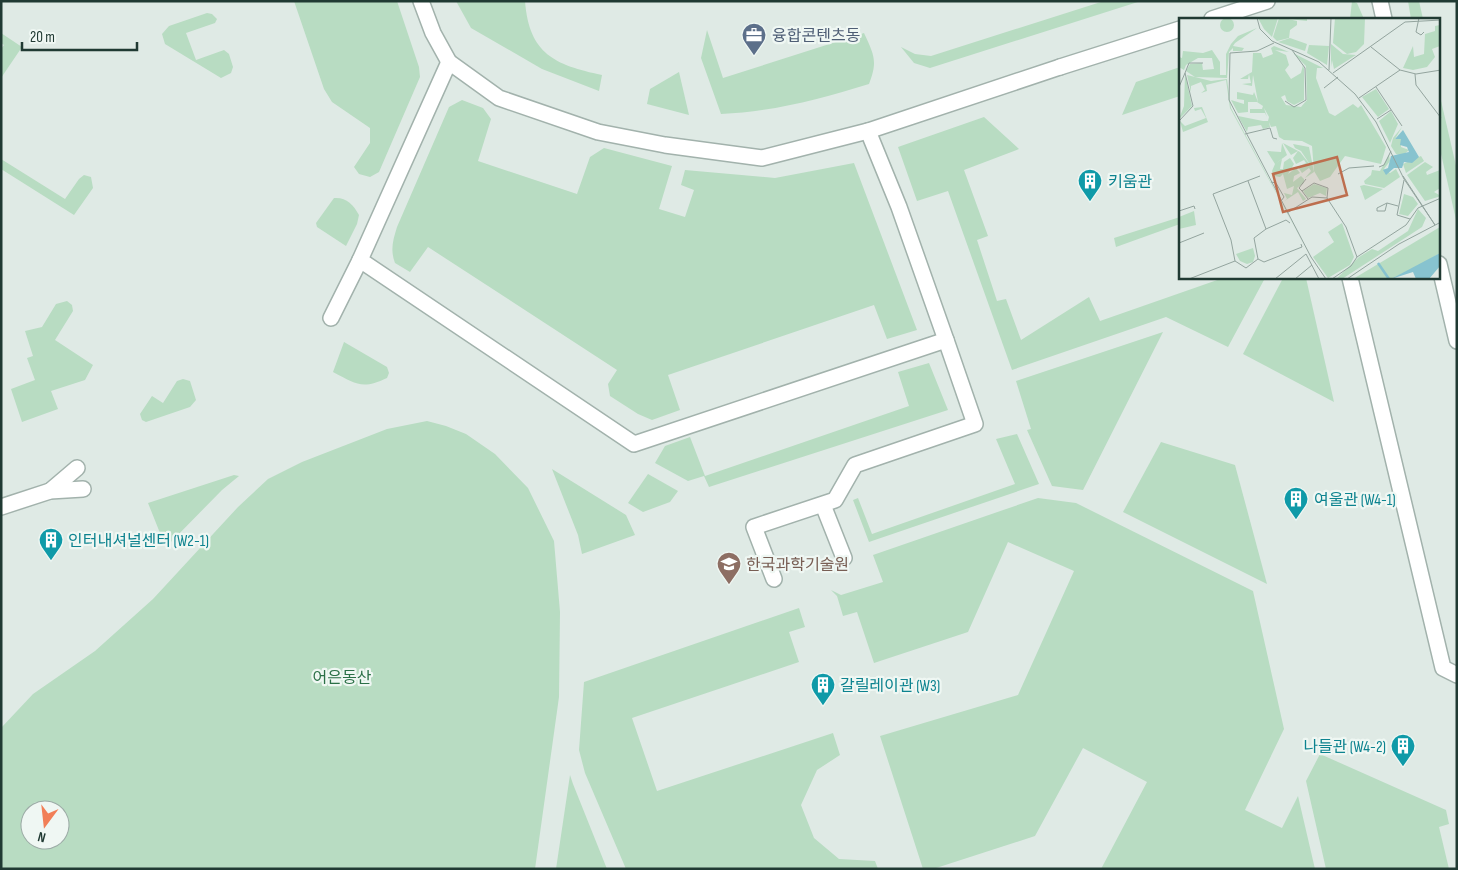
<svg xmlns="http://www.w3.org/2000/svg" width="1458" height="870" font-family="'Sofia Sans Condensed','Noto Sans KR',sans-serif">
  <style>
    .green { fill: #b8dcc2; fill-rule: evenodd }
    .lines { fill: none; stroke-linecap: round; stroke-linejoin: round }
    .lane-casing { stroke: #a2b2ac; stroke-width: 18 }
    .street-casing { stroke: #a2b2ac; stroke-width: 18 }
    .lane { stroke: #fff; stroke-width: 15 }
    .street { stroke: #fff; stroke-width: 15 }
    .labels { text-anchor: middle; stroke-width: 4.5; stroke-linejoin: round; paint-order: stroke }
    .service-label { font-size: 16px; fill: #4e5e75; stroke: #eff7f3; text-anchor: start }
    .culture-label { font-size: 16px; fill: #0d838f; stroke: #eff7f3; text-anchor: start }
    .education-label { font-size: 16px; fill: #785e54; stroke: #eff7f3; text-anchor: start }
    .park-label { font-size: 16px; fill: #2b7047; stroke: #eff7f3 }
    .inset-river { fill: none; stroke: #87c3cf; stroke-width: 2.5 }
    .inset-road { fill: none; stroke: #93a49e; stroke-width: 1 }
    .view { fill: #bd6e4e; fill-opacity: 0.15; stroke: #bd6e4e; stroke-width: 2.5 }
    .inset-edge { fill: none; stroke: #203a33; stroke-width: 2.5 }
  </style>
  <rect width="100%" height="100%" fill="#dfeae5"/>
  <g class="green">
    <path d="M294 1H397L419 67 420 77 379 172 370 177 359 174 354 167 370 143V128L332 102 324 89Z"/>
    <path d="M456 1H525C529 54 555 65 602 75L599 91 542 69 471 28Z"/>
    <path d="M1104 1H1141L930 68 914 63 901 47 915 54 931 56Z"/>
    <path d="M1352 1 1357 3 1364 19H1350Z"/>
    <path d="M1408 1H1419L1423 19H1411Z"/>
    <path d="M207 13 212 14 217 19 215 23 186 33 196 60 224 50 229 54 233 67 231 73 221 78 165 44 162 34 169 26Z"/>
    <path d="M707 30 723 78 864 33C874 55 878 61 869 84 820 99 772 112 721 114L701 58Z"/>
    <path d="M1 33 22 47 1 78V49L4 45 1 43Z"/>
    <path d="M1180 67V96L1122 115 1136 82Z"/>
    <path d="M679 72 689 115 647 104 650 89Z"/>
    <path d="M1439 92 1457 170V224L1439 145Z"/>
    <path d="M462 100 483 108 491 119 478 161 577 194 590 157 604 148 672 166 659 209 685 217 694 190 681 185 685 170 775 178 854 163 917 330 887 339 874 305 668 375 680 410 652 420 638 414 610 396 608 384 617 370 428 247 410 272 395 263C390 250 393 240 397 227L449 107Z"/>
    <path d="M984 117 1019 149 964 170 988 236 977 240 997 301 1006 299 1021 340 1089 297 1100 321 1223 278H1265L1228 347 1166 317 1012 370 948 191 917 201 898 147Z"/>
    <path d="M1 159 65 199 79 179 84 175 91 177 93 188 74 215 1 169Z"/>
    <path d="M334 198C346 197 353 204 359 215L357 224 346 246 317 227 316 223Z"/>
    <path d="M1180 217V224L1116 247 1114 238Z"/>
    <path d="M1293 278H1306L1334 402 1243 354 1282 280Z"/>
    <path d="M67 301 72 305 73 311 55 340 93 365 85 380 51 391 58 409 22 422 11 389 35 380 27 358 33 356 25 331 42 327 56 304Z"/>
    <path d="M1163 332 1083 490 1052 486 1027 430 1031 429 1016 381Z"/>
    <path d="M344 342 387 367 389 373 387 378C362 390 356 384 333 372Z"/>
    <path d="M929 363 948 410 709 487 704 476 688 481 655 463 665 446 690 437 705 476 909 406 898 372Z"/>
    <path d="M183 379 190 381 196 400 190 407 146 422 142 420 140 414 152 396 163 403 177 381Z"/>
    <path d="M427 421 446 426 466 434 495 454 528 488 554 541 560 612 559 697 535 869H1V728L33 694 95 651 153 599 238 507 268 479 302 462 387 429ZM30 810H60V840H30Z"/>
    <path d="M1017 434 1039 484 869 542 853 500 858 498 872 534 1015 484 996 439Z"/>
    <path d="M1161 442 1235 465 1267 584 1123 512Z"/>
    <path d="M552 469 626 515 635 535 582 554 578 535Z"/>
    <path d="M648 474 678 491 670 502 643 512 628 503Z"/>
    <path d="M234 475 239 476 222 490 169 544 164 543 148 503Z"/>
    <path d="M1038 498 1076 503 1253 591 1284 729 1245 810 1282 828 1298 796 1315 869H1101L1147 782 1083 748 1035 836 933 869H923L880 736 1018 695 1074 571 1008 542 968 632 874 663 857 612 843 616 837 596 831 590 841 595 883 582 873 555Z"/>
    <path d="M799 608 805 627 789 632 799 662 632 718 657 791 833 733 840 755 817 770 801 805 814 838 839 859 875 861 878 869H626L585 773 579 750 584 682Z"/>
    <path d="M1320 754 1446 810 1449 824 1439 827 1449 869H1326L1306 781Z"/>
    <path d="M570 775 573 784 607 869H556Z"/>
  </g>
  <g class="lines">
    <defs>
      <g id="lane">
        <path d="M1212 19 1267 1"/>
        <path d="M449 62 360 260 634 444 946 340 899 207 868 131"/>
        <path d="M1060 67 1180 29"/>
        <path d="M1350 278 1443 668 1457 675"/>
        <path d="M331 318 360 260"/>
        <path d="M823 505 844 558"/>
        <path d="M774 579 754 527 835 500 855 465 975 424 946 340"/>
      </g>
      <g id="street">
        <path d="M421 1 433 33 449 62 499 98 598 132 665 145 762 158 868 131 1060 67"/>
        <path d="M1380 1 1384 19"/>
        <path d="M1439 264 1457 341"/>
        <path d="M50 491 77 468"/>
        <path d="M1 507 50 491 83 489"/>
      </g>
    </defs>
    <use href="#lane" class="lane-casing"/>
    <use href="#street" class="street-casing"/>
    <use href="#lane" class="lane"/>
    <use href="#street" class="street"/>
  </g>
  <defs>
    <symbol id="office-pin" viewBox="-11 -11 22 30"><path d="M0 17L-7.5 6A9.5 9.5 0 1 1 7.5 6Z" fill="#5c6f8a" stroke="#eff7f3"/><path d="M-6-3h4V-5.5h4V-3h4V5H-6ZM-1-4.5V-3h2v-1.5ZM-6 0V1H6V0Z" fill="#fff"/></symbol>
    <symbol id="building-pin" viewBox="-11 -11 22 30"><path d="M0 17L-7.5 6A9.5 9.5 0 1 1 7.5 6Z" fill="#0f9aa8" stroke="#eff7f3"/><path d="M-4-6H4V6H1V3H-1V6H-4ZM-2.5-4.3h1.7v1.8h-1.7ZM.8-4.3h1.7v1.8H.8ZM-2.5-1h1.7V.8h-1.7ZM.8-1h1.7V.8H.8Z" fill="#fff"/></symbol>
    <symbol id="university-pin" viewBox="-11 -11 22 30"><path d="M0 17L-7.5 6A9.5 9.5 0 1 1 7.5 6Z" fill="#8d6e63" stroke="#eff7f3"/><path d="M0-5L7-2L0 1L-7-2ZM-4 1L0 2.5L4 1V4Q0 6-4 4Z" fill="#fff"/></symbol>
  </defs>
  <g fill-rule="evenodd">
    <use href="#office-pin" x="740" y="21" width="28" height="38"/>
    <use href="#building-pin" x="1076" y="167" width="28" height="38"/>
    <use href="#building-pin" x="1282" y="485" width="28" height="38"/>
    <use href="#building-pin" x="37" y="526" width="28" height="38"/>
    <use href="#university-pin" x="715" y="550" width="28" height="38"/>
    <use href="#building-pin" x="809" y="671" width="28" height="38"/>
    <use href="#building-pin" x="1389" y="732" width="28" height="38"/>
  </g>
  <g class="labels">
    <g class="service-label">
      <text x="772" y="41">융합콘텐츠동</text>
    </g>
    <g class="culture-label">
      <text x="1108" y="187">키움관</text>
      <text x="1314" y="505">여울관 (W4-1)</text>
      <text x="68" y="546">인터내셔널센터 (W2-1)</text>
      <text x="840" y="691">갈릴레이관 (W3)</text>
      <text x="1386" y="752" text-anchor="end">나들관 (W4-2)</text>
    </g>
    <g class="education-label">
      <text x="746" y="570">한국과학기술원</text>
    </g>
    <g class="park-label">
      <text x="342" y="683">어은동산</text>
    </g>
  </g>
  <g transform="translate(1179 18)">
    <rect width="261" height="261" fill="#dfeae5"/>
    <path d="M79 0H99L93 19 85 11ZM100 0H128V3L109 1 118 3V7L111 12 110 20 98 23 94 19ZM156 0H186L185 26 177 34 168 36 154 25ZM41 7a7 7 0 1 1 14 0a7 7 0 1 1-14 0ZM261 7V28L253 31 256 39 248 49 234 52 224 50 234 28 235 39 245 36 246 16 256 13V8ZM78 10 56 25 54 28 65 30 63 33H54V30L50 34 48 60 16 59 7 53 11 46 23 45 24 52 35 51 33 40H19L7 47 5 52 0 49V39L3 40 4 33 24 35 33 32 41 44V57H47V36L52 26 59 18ZM111 20 128 26 126 33 99 24ZM152 26 164 36 177 37 155 51 153 42 152 49ZM130 27 150 28 148 47 128 35ZM95 28 110 34 96 32 107 37 110 47 106 52 112 61 122 55 124 47 125 51V82L115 87 108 83 106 77 102 79 107 87 122 89 128 82 127 48 114 35 144 50H138L137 60 150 95 156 98 174 86 179 90 182 87 207 129 202 146 166 138 151 159 141 163 135 153 133 128 123 123 105 122 100 119 97 108 92 109 90 104 91 109 84 111 82 107 69 109 68 114 59 98 84 103H89L90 99 85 90 88 99 86 95H71V91H83L84 88 78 84H69V94L59 95 52 82 65 86V82L58 81V74L74 77 75 74 79 84 74 57 73 68 63 66 72 65 70 56 69 61H61L73 54 74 35H82L84 40 94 36 92 30ZM6 56 13 88 0 101 5 88ZM8 57 32 63 48 61 52 90 134 243 51 90 47 62 27 67 28 73 22 75 26 72 22 64 12 68V74ZM197 71 210 91 199 99 183 79ZM23 89 29 104 4 114 1 103 6 108 27 100 22 91 16 93 15 90ZM212 93 219 106 211 125 200 103ZM223 109 216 121H222V129L230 132 223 138 217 136 212 128 214 120ZM103 125 108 137 96 146 103 141 101 151H104L105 144 111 140 115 146 109 156 117 150 121 155 115 158 114 164 122 158 125 161V165L118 170 127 181 124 183 119 174 104 184 108 181 105 175 113 177 115 168 108 171 104 156 101 159 95 158 93 153 96 146 88 133 102 134ZM104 125 121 134 132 148 122 133 116 130 114 126 130 129 135 154 126 160 132 153 130 150 123 155 119 149 127 145 125 142 117 146 114 140 119 133 112 137ZM210 137 211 143 205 151 211 155 217 151 221 159 205 170 186 166 185 163 192 157 193 152 201 153ZM242 138 245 143 227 155 224 146ZM246 144 254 149 247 154 248 157 261 152V170L255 174 262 178 246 183 228 157ZM135 166 148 170 147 178 141 175 129 180 124 173ZM185 167 204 171 186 182 181 168ZM225 176 234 179 239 186 229 198 220 196ZM239 191 247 200 243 209 163 261H157L180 239 193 231 199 233 229 213ZM15 193 17 207 0 211V199ZM163 205 175 239 171 247 149 260 134 239 155 224 149 214ZM261 209V235L241 247 212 261H174ZM74 230 76 238 74 244 68 246 61 243 57 236Z" fill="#b8dcc2"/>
    <path d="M224 112 240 139 233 145 225 144 223 150H215L207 157 204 152 209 150 212 138 230 134 228 129 221 127 222 121H216ZM261 235V248L250 261H237L234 254 212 261Z" fill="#87c3cf"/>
    <path class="inset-river" d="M199 245 210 261"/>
    <path class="inset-road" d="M78 0 81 11 93 23 140 44 176 76 197 104 225 161 256 207M240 0 237 14 242 17 245 14M95 25 78 33 51 35 50 82 132 239 147 261M192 29 221 52 237 56 262 52M150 52 152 0M6 55 10 45H24M154 55 226 4 262 2M236 56 237 67 262 100M0 69 6 55 14 88 0 103M197 69 223 108M145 70 159 59M180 80 221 52M106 83 115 89 127 82 126 50 113 32M198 101 212 92M66 116 91 110 94 120 98 121M200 149 205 147 212 133M159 156 170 150 195 148M224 158 256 207M225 162 218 197 231 201M69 163 87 211 75 220 79 241 67 250 56 243 52 222 34 176 81 158M92 164 97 165 105 179 102 183M123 173 120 170 127 161M129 181 123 173 135 165 149 170 148 180M208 185 206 193H198V190L208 185 219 188M0 193 15 188 16 191M108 195 133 179 148 180 167 209 178 239M87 211 107 202 111 205M0 225 25 215M79 241 85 244 123 229 122 226M10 261 56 243M96 261 127 236 140 261M116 261 133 247M153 261 172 248 178 239 227 207 239 190 262 180M168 261 220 226 262 204"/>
    <path class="view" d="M158 139 168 177 104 194 94 156Z"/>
    <rect width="261" height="261" class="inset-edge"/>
  </g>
  <rect width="1458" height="870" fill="none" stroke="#203a33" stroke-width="5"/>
  <g transform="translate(45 825) rotate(195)"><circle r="24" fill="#eff7f3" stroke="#9caba6"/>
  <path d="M0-4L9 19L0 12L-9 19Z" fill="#f17f57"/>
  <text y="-8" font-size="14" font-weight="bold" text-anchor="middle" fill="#203a33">N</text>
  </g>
  <path d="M22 42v8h115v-8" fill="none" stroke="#203a33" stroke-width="2.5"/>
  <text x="30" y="42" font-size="15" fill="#203a33" stroke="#eff7f3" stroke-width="4" paint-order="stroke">20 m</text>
</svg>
